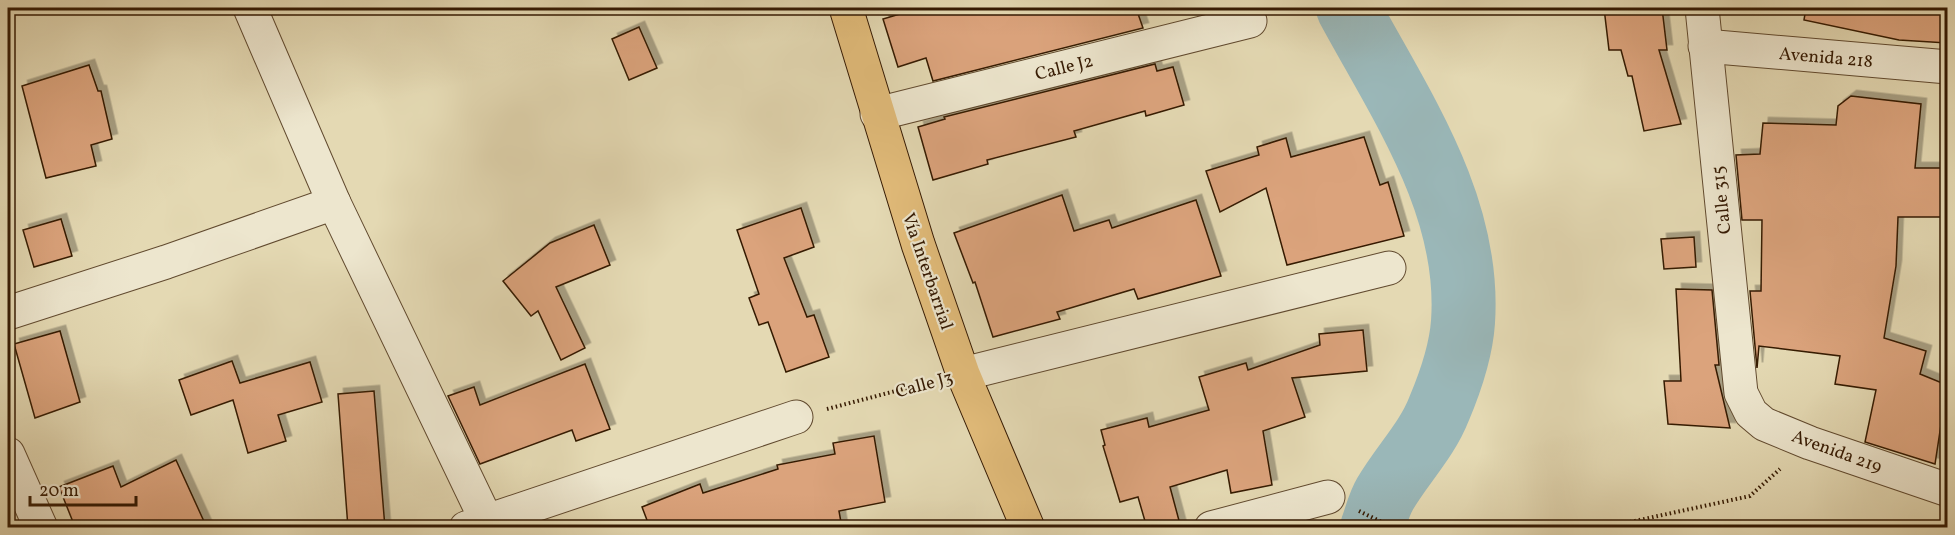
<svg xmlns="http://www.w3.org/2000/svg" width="1955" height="535" font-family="Vollkorn,serif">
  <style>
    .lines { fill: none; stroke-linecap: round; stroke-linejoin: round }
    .river { stroke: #9ab7b8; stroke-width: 64 }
    .building { fill: #dba37c; stroke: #351a03; stroke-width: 1.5; filter: url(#shadow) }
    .minor-casing { stroke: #614a2f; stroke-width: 35 }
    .major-casing { stroke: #351a03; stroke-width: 35 }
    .path { stroke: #351a03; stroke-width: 4; stroke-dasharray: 1.5 3; stroke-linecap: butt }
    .minor { stroke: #ede6ce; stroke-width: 33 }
    .major { stroke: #e2bc7a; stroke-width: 33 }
    .labels { text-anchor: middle; stroke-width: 4.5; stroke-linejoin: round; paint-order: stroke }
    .street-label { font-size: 18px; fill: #351a03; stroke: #ede6ce }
  </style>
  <defs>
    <filter id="shadow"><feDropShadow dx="5.5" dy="-5.5" stdDeviation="0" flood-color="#0004"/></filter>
  </defs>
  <rect width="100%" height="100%" fill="#e4d9b3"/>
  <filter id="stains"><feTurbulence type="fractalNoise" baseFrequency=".00333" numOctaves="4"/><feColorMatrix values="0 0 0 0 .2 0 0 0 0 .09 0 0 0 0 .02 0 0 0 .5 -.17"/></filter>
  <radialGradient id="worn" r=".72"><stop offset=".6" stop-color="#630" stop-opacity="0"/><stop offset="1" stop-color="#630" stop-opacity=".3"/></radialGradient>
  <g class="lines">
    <path class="river" d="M1348 8C1401 106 1471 206 1463 322 1461 351 1450 383 1439 409 1427 440 1402 465 1385 494 1379 504 1376 517 1372 528"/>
  </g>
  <g class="building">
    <path d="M920 8H1136L1143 28 933 81 926 58 898 67 883 19Z"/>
    <path d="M1604 8H1662L1667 50H1659L1681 124 1644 131 1632 76H1628L1621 50H1609Z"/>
    <path d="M1806 8H1947V43L1899 40 1804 20Z"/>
    <path d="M639 27 657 68 629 80 612 39Z"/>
    <path d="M1155 64 1157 71 1173 67 1184 105 1146 116 1145 111 1074 131 1076 137 987 160 988 164 933 180 918 127 945 119 944 117Z"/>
    <path d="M89 65 98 91H101L112 139 91 145 96 166 46 178 22 86Z"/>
    <path d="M1851 96 1921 104 1915 168H1947V217H1898L1896 266 1884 338 1926 351 1920 374 1947 385 1935 464 1865 442 1876 390 1835 384 1840 356 1759 346 1757 368 1750 291H1761L1762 220H1742L1736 155 1760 154 1763 123 1836 125 1838 106Z"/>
    <path d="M1364 137 1380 185 1388 182 1404 236 1287 265 1266 188 1220 212 1206 171 1259 155 1257 147 1286 138 1291 157Z"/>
    <path d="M1062 195 1074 231 1109 220 1112 228 1196 200 1221 276 1138 299 1134 289 1057 312 1060 319 993 337 975 282 973 283 954 233Z"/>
    <path d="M801 208 814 247 784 258 807 317 814 315 829 357 786 372 768 322 759 325 749 298 759 294 737 230Z"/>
    <path d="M61 219 72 256 34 267 23 230Z"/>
    <path d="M594 225 610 265 556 287 585 348 561 360 538 311 531 316 503 281 550 243Z"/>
    <path d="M1694 237 1696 267 1664 269 1661 239Z"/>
    <path d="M1676 289 1712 290 1719 365H1715L1730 428 1668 424 1664 381H1681Z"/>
    <path d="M1363 330 1367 371 1292 378 1305 417 1263 431 1272 485 1231 493 1227 470 1170 487 1181 528H1147L1138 497 1120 502 1103 446 1105 445 1101 430 1147 418 1149 427 1209 410 1199 377 1246 363 1248 370 1320 345 1319 334Z"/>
    <path d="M60 331 80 402 35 418 14 344Z"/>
    <path d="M232 361 240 383 310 362 322 402 278 415 286 441 248 453 233 400 191 415 179 380Z"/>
    <path d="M585 364 610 429 576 441 572 430 480 464 448 396 474 387 480 405Z"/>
    <path d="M374 391 385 528H348L338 394Z"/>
    <path d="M874 436 885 502 839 511 842 528H650L642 507 700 484 703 493 778 469 777 465 835 454 833 443Z"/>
    <path d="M176 460 207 528 75 527 59 487 113 466 121 487Z"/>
  </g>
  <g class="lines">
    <defs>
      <g id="minor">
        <path d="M250 8 334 203 490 528"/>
        <path d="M1702 8 1741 393 1751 413 1764 424 1810 443 1948 490"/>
        <path d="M1705 46 1948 67"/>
        <path d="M877 114 1250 21"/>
        <path d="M8 313 166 262 334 203"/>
        <path d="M963 374 1389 268"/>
        <path d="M8 454 41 528"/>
        <path d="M466 528 796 417"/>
        <path d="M1211 528 1328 497"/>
      </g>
      <path id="major" d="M846 8 918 244 963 374 1028 528"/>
    </defs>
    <use href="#minor" class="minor-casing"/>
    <use href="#major" class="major-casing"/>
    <g class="path">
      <path d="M827 409 930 382"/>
      <path d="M1359 511 1394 528"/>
      <path d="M1590 528 1621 524 1750 496 1780 469"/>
    </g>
    <use href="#minor" class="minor"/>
    <use href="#major" class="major"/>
  </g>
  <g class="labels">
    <g class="street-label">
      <text transform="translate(1826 57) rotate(5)" y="6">Avenida 218</text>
      <text transform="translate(1064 67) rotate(-14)" y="6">Calle J2</text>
      <text transform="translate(1721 200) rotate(-96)" y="6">Calle 315</text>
      <text transform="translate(928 271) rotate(71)" y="6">Vía Interbarrial</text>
      <text transform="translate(924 384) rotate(-15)" y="6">Calle J3</text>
      <text transform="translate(1837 451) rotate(20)" y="6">Avenida 219</text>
    </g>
  </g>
  <rect width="1955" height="535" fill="none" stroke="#e4d9b3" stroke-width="30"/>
  <rect x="9" y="9" width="1937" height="517" fill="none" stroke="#351a03" stroke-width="3"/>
  <rect x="15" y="15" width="1925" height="505" fill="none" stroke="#351a03" stroke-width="1.5"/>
  <path d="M30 496v9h106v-9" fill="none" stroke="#351a03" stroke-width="3"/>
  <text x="39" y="496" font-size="18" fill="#351a03" stroke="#ede6ce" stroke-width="4.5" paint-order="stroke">20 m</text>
  <rect width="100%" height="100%" filter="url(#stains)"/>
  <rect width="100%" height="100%" fill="url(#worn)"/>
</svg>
